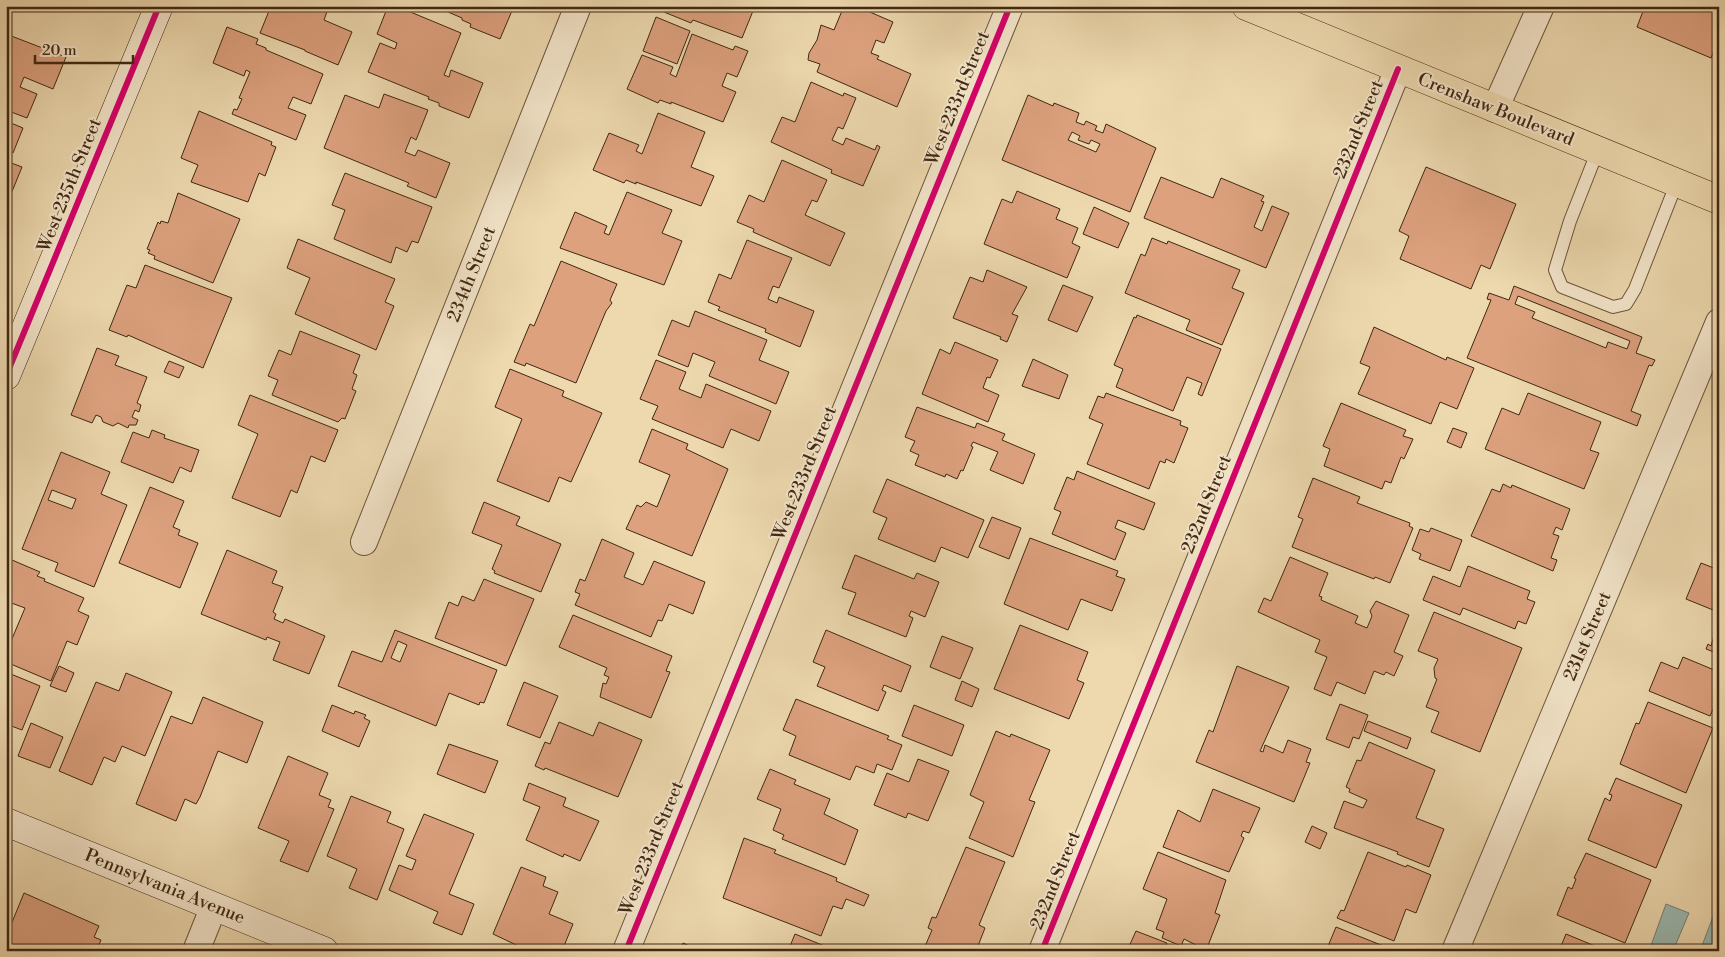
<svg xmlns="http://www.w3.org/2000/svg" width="1725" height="957" font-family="'Libre Bodoni',serif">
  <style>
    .water { fill: #9bb9b1; stroke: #777f72 }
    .building { fill: #dda17e; stroke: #402813; fill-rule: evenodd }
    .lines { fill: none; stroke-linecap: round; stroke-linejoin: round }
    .lane-casing { stroke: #6c543a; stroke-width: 14 }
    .street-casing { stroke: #6c543a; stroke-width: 28 }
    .secondary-casing { stroke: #402813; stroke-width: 29 }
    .primary-casing { stroke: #402813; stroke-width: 29 }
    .lane { stroke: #f4e6cb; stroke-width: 12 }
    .street { stroke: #f4e6cb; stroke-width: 26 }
    .secondary { stroke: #f4e6cb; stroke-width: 28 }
    .primary { stroke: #eed9af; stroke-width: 28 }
    .cycleway-casing { stroke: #f4e6cb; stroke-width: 9 }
    .cycleway { stroke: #d6006c; stroke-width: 6 }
    .labels { text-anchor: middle; stroke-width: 4; stroke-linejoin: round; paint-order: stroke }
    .street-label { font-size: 18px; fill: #402813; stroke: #f4e6cb }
  </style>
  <rect width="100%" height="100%" fill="#eed9af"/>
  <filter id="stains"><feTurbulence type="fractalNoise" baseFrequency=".004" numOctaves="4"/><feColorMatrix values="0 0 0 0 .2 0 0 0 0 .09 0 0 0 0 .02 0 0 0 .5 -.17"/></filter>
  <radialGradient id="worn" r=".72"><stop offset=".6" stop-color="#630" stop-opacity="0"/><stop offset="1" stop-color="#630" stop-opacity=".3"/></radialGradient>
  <g class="water">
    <path d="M1666 904 1689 913 1673 951H1649Z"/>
    <path d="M1716 909 1719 910V951H1700Z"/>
  </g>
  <g class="building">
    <path d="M271 6 284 8 285 6H329L324 20 352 32 338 65 305 51V50L260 33Z"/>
    <path d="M388 6H396L461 33 444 75 449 77 451 70 483 83 469 118 439 106V103L428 99 429 97 368 72 380 43 395 49 397 43 377 34Z"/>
    <path d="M434 6H514L500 39 470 27 471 24 462 20V18Z"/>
    <path d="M660 6H755L742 38 693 20 691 23 659 10Z"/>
    <path d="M844 6H856L893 22 884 43 876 40 871 53 879 56 877 59 911 74 897 107 817 72 820 64 808 60 809 53 817 40 821 25 834 30Z"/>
    <path d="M1645 6H1719V39L1711 58 1637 27Z"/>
    <path d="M656 17 690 31 677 64 643 51Z"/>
    <path d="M227 27 258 39 256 44 266 48V50L323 74 311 104 293 97 288 108 306 115 296 140 232 114 234 109 237 110 242 99 239 98 250 72 246 70 244 76 213 63Z"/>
    <path d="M6 34 66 57 53 89 24 77 20 87 37 94 27 118 6 110Z"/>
    <path d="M692 34 733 50 735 46 748 51 737 77 727 73 722 86 736 92 723 122 671 102V104L660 100 658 103 627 89 642 55 673 67 670 74 676 77Z"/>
    <path d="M811 82 843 96 844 93 856 98 843 129 838 127 832 140 843 145 846 138 875 150 877 145 880 147 863 186 831 173 832 170 771 142 782 117 795 122Z"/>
    <path d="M384 94 428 110 416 140 411 137 405 152 415 156 418 150 450 163 436 198 407 186 409 183 324 148 345 95 379 108Z"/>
    <path d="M1028 95 1053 106 1054 103 1079 113 1076 122 1084 125 1086 121 1097 126 1095 130 1103 133 1106 124 1156 148 1130 212 1002 160ZM1072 132 1080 136 1078 140 1089 144 1091 140 1100 144 1096 152 1068 140Z"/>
    <path d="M199 111 272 142 271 145 276 147 265 176 259 173 248 202 191 182 198 165 181 158Z"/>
    <path d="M658 113 705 132 691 167 714 176 701 206 636 182V184L626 180 624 183 593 170 609 133 639 145 636 151 642 154Z"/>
    <path d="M6 121 23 128 13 153 6 150Z"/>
    <path d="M782 160 827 180 817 202 812 200 805 215 845 233 830 266 753 232 754 229 737 222 749 195 764 202Z"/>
    <path d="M6 161 22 167 9 199 6 198Z"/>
    <path d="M1426 167 1516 204 1490 269 1481 265 1471 289 1400 259 1409 236 1399 231Z"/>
    <path d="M345 173 432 207 418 243 412 241 407 252 396 247 391 263 334 239 345 210 332 205Z"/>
    <path d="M1161 177 1213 198 1221 178 1264 196 1261 201 1264 202 1254 227 1262 231 1272 206 1289 213 1266 268 1144 218Z"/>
    <path d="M1017 191 1060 209 1056 219 1078 228 1072 243 1080 247 1067 278 984 244 1002 199 1012 203Z"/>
    <path d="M627 192 672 210 662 233 682 241 664 285 560 248 575 212 607 226 604 233 609 235Z"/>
    <path d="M178 193 240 219 213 283 154 259 155 256 148 253 150 250 147 249 158 222 160 224 161 221 168 223Z"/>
    <path d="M1094 207 1129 223 1118 248 1083 234Z"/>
    <path d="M1152 238 1167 244 1168 241 1240 270 1232 288 1244 293 1222 345 1186 330 1190 320 1125 293 1141 254 1145 256Z"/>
    <path d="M298 239 395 279 385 302 394 306 376 350 295 314 310 278 287 268Z"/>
    <path d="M747 240 792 258 779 288 773 286 768 299 777 303 779 297 814 311 800 347 765 332 766 329 718 310 720 307 708 302 719 274 731 279Z"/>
    <path d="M561 261 617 284 610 300 612 303 606 311 576 383 526 363 525 366 514 362 530 324 534 326Z"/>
    <path d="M145 265 232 298 203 368 128 335 127 337 109 330 127 285 136 288Z"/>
    <path d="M987 270 1027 287 1012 314 1018 316 1007 342 1000 339 1001 337 953 318 970 277 983 282Z"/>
    <path d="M1063 285 1093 297 1077 332 1048 320Z"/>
    <path d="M1514 286 1642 337 1636 353 1655 360 1652 366 1649 365 1631 411 1641 415 1637 426 1467 358 1491 300 1487 299 1489 293 1509 300ZM1518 296 1630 341 1627 349 1608 342 1606 348 1532 318 1535 312 1515 304Z"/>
    <path d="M695 311 767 340 759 360 789 372 776 404 709 376 715 362 693 353 688 367 658 355 672 320 689 327Z"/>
    <path d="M1137 315 1221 349 1202 396 1198 394 1202 383 1187 377 1173 411 1116 387 1123 369 1114 365 1134 317 1136 318Z"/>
    <path d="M1374 327 1446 360 1447 357 1474 368 1457 409 1440 402 1431 424 1358 394 1370 367 1360 363Z"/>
    <path d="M300 331 360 355 353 373 357 375 352 389 356 391 345 419 342 418 338 422 272 395 278 380 268 376 279 350 291 355Z"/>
    <path d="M955 342 998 360 990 378 987 377 983 388 999 395 988 422 922 394 940 349 950 354Z"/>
    <path d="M97 348 119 356 115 365 147 377 137 403 141 405 139 412 135 410 132 417 138 420 136 425H129L128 428 118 423 113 426 103 422 101 417 96 415 92 423 71 415Z"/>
    <path d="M1033 359 1068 375 1059 399 1022 386Z"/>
    <path d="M656 360 686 372 679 389 701 398 706 384 771 411 759 441 731 429 723 448 652 419 658 406 640 399Z"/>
    <path d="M169 361 184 367 179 378 164 372Z"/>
    <path d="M510 369 564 391 562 396 602 413 571 482 559 477 549 502 497 481 522 419 495 407Z"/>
    <path d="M1106 393 1181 421 1180 425 1188 428 1174 463 1166 459 1165 463 1160 461 1149 489 1087 464 1103 424 1089 418 1098 396 1104 398Z"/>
    <path d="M1528 393 1601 422 1590 450 1599 453 1584 489 1485 449 1502 408 1519 415Z"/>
    <path d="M250 395 338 430 325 462 311 456 297 493 291 490 280 517 232 498 258 434 238 425Z"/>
    <path d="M1341 403 1406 430 1403 436 1413 439 1404 459 1401 457 1391 483 1385 481 1382 489 1324 466 1330 449 1323 446Z"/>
    <path d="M917 407 975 428 977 423 1005 434 1002 440 1035 454 1023 484 990 470 998 452 973 442 971 446 973 447 963 471 961 470 957 479 946 474 945 477 915 465 919 455 910 451 915 441 905 437Z"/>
    <path d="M1453 428 1467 433 1461 448 1447 442Z"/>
    <path d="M652 429 688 444 686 449 728 469 692 556 626 529 637 505 641 507 646 502 657 507 670 475 639 462Z"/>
    <path d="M152 430 165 435 164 438 199 450 191 472 180 467 173 483 121 462 133 432 149 438Z"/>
    <path d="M61 452 110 472 101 494 127 505 94 587 55 571 58 563 22 549ZM52 490 76 499 72 509 48 500Z"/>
    <path d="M1077 471 1155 503 1144 530 1118 520 1115 528 1126 533 1115 560 1052 534 1061 512 1054 509 1067 477 1074 480Z"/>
    <path d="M1313 478 1360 497 1357 503 1410 523 1409 526 1413 528 1390 583 1375 577 1374 579 1292 547 1303 519 1298 517Z"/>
    <path d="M887 479 984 520 968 558 941 547 935 562 878 539 887 518 873 512Z"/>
    <path d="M1503 484 1511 488 1512 485 1570 509 1562 530 1556 527 1553 534 1559 536 1551 558 1557 560 1553 571 1471 536 1492 489 1500 492Z"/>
    <path d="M150 487 184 501 173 527 180 530 178 535 198 543 180 588 119 563Z"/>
    <path d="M484 502 520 517 516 525 561 544 541 592 494 573 495 571 492 569 502 545 472 533Z"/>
    <path d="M992 517 1021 528 1009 559 979 547Z"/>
    <path d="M1431 528 1462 540 1450 571 1419 559 1421 554 1412 550 1420 529 1429 532Z"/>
    <path d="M1030 538 1118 571 1116 576 1125 579 1112 611 1081 599 1068 630 1004 604Z"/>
    <path d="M602 539 634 553 624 577 643 585 654 561 705 582 693 614 669 604 662 621 658 620 651 637 575 605 580 594 575 592 580 579 585 581Z"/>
    <path d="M227 550 277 571 272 583 283 587 273 612 276 614 274 619 283 623 285 619 325 636 309 674 273 660 280 642 267 637 266 640 201 614Z"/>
    <path d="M855 555 914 579 917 573 939 582 925 617 911 611 909 616 913 618 906 637 848 614 856 593 842 588Z"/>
    <path d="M1290 557 1328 573 1319 596 1322 597 1321 600 1358 616 1355 623 1367 628 1372 616 1370 611 1376 601 1409 615 1394 652 1403 656 1394 676 1386 672 1384 675 1374 671 1365 694 1337 682 1331 696 1314 689 1327 657 1315 652 1320 640 1258 612 1264 598 1271 601Z"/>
    <path d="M12 560 40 572 37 576 45 579 44 581 84 598 78 611 89 616 77 645 67 641 51 681 6 662V653L25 608 6 601V573Z"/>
    <path d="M1701 563 1719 570 1718 612 1686 599Z"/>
    <path d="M1468 566 1530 591 1527 599 1535 602 1526 624 1518 621 1515 629 1463 608 1460 615 1423 600 1433 576 1460 587Z"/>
    <path d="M484 579 534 599 506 666 435 638 449 602 458 606 462 596 474 601Z"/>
    <path d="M1434 612 1522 648 1480 752 1431 732 1439 712 1426 707 1437 679 1435 678 1434 668 1438 659 1418 651Z"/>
    <path d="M573 615 672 656 666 671 670 672 651 718 600 697 603 683 606 684 609 677 604 675 607 668 559 647Z"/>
    <path d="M1719 618V654L1706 649 1708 644 1711 646Z"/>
    <path d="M1020 625 1088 652 1077 680 1084 683 1069 719 994 689Z"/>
    <path d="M395 630 497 670 484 703 480 702 479 705 449 693 436 726 338 686 352 651 382 662ZM398 641 407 645 400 662 391 658Z"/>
    <path d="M826 630 911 666 901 692 884 685 882 690 886 692 878 711 817 686 825 667 813 662Z"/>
    <path d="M942 636 973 648 960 679 930 667Z"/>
    <path d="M1683 657 1719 672V696L1710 716 1649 691 1661 662 1678 669Z"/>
    <path d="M59 666 74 673 66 692 50 686Z"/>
    <path d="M1237 666 1289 687 1260 751 1263 752 1265 745 1283 753 1288 740 1311 749 1306 762 1310 763 1294 802 1196 762 1209 730 1213 732Z"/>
    <path d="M6 672 40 686 22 730 6 724Z"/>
    <path d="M126 673 172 692 145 756 122 746 115 762 104 757 92 785 59 771 96 682 119 691Z"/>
    <path d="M962 681 979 689 972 707 955 700Z"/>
    <path d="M524 682 558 696 540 738 507 725Z"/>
    <path d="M203 697 263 722 247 763 218 751 200 797 196 804 185 799 176 821 136 804 171 716 192 724Z"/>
    <path d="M796 699 889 736 887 739 902 745 892 770 877 764 874 773 856 766 850 780 789 755 796 736 783 730Z"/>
    <path d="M1648 702 1713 728 1686 793 1620 764 1636 723 1639 724Z"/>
    <path d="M1340 704 1368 715 1359 739 1353 737 1349 748 1326 739Z"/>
    <path d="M332 705 354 714 355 711 366 715 364 718 370 721 359 747 322 731Z"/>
    <path d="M914 705 964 725 952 756 902 736Z"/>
    <path d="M1368 721 1411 738 1407 749 1364 731Z"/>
    <path d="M559 722 593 736 599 722 642 740 618 797 545 768 544 770 535 766 545 742 550 744Z"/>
    <path d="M31 723 63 737 50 768 18 756Z"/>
    <path d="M996 731 1010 737 1011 734 1050 750 1029 800 1035 802 1013 857 969 838 984 802 970 795Z"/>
    <path d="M1369 742 1435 770 1416 818 1444 829 1429 867 1397 854 1398 852 1334 828 1344 801 1363 808 1367 800 1349 792 1350 789 1346 787 1357 760 1361 761Z"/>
    <path d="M449 744 498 761 485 793 437 774Z"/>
    <path d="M288 756 328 773 319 795 331 800 328 807 334 809 308 872 280 861 289 841 258 828Z"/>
    <path d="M918 759 949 771 928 821 908 813 906 818 874 805 887 773 909 782Z"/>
    <path d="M770 769 796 780 794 784 830 799 824 814 858 830 845 865 782 839 784 835 773 830 781 809 757 799Z"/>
    <path d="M1616 778 1682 805 1656 868 1588 840 1605 798 1610 801 1612 795 1609 794Z"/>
    <path d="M529 783 566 798 563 806 599 821 580 861 564 854 563 857 526 840 540 807 523 800Z"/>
    <path d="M1213 789 1260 808 1249 833 1243 831 1241 836 1244 838 1229 872 1163 847 1178 810 1200 822Z"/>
    <path d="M351 796 391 812 387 822 404 829 377 900 349 888 357 869 327 856Z"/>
    <path d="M424 814 474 834 449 894 474 904 462 935 433 923 438 912 389 890 399 865 412 870 416 860 406 856Z"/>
    <path d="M1312 826 1327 833 1320 849 1305 842Z"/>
    <path d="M744 838 776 850 774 853 837 878 836 881 869 895 864 906 846 899 842 909 833 906 821 936 723 898Z"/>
    <path d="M966 847 1005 862 979 925 985 928 976 951H923L932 930 928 928 932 917 936 918Z"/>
    <path d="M1158 852 1226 880 1215 913 1220 915 1207 948 1204 947 1202 951 1195 948 1196 945 1184 939 1181 946 1162 938 1164 932 1156 929 1167 899 1143 889Z"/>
    <path d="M1368 852 1406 867 1407 865 1431 875 1416 913 1406 909 1394 941 1337 918 1341 910 1344 911Z"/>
    <path d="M1586 853 1651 880 1625 943 1557 915 1568 887 1572 889 1576 879 1574 878Z"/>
    <path d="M521 867 546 877 543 886 558 892 549 914 573 924 562 951H529L493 934Z"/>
    <path d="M24 893 99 926 94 937 101 940 96 951H6V937Z"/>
    <path d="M1336 927 1391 949 1390 951H1326Z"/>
    <path d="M1136 931 1167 943 1166 946 1178 951H1127Z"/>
    <path d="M795 934 827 947 826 951H788Z"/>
    <path d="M1566 934 1607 951H1559Z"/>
    <path d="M683 943 700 951H680Z"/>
  </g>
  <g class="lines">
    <defs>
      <path id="lane" d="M1598 150 1570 221 1555 270 1562 287 1613 307 1626 304 1635 289 1677 182"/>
      <g id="street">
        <path d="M1495 109 1541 6"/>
        <path d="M364 542 578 6"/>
        <path d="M196 951 214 906"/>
        <path d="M626 951 1010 6"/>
        <path d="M1042 951 1398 69"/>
        <path d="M1455 951 1719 322"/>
      </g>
      <g id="secondary">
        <path d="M6 376 159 6"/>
        <path d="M6 822 324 951"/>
      </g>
      <path id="primary" d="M1246 6 1719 200"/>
    </defs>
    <use href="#lane" class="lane-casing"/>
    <use href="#street" class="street-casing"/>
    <use href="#secondary" class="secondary-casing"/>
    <use href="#primary" class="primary-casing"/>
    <use href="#lane" class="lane"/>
    <use href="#street" class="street"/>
    <use href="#secondary" class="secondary"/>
    <use href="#primary" class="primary"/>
    <defs>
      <g id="cycleway">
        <path d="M6 376 159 6"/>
        <path d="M626 951 1010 6"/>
        <path d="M1042 951 1398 69"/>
      </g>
    </defs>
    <use href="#cycleway" class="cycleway-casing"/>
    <use href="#cycleway" class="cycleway"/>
  </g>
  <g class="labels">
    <g class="street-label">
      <text transform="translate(957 98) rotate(-68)" y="6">West 233rd Street</text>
      <text transform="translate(1496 109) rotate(22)" y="6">Crenshaw Boulevard</text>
      <text transform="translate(1358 129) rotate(-68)" y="6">232nd Street</text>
      <text transform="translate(69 185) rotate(-68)" y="6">West 235th Street</text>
      <text transform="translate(471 274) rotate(-68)" y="6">234th Street</text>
      <text transform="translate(804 473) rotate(-68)" y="6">West 233rd Street</text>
      <text transform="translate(1206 504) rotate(-68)" y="6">232nd Street</text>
      <text transform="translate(1587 636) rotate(-67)" y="6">231st Street</text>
      <text transform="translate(651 848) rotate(-68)" y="6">West 233rd Street</text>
      <text transform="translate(1055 880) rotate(-68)" y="6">232nd Street</text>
      <text transform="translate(165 886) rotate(22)" y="6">Pennsylvania Avenue</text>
    </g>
  </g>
  <rect width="1725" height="957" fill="none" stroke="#eed9af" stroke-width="25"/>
  <rect x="8" y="8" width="1710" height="942" fill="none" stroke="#402813" stroke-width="2.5"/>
  <rect x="12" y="12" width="1700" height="932" fill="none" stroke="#402813"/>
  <path d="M35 55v8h98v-8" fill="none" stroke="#402813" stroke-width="2.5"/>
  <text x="42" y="55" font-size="15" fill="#402813" stroke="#f4e6cb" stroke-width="4" paint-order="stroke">20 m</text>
  <rect width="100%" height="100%" filter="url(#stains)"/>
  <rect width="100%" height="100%" fill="url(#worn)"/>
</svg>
